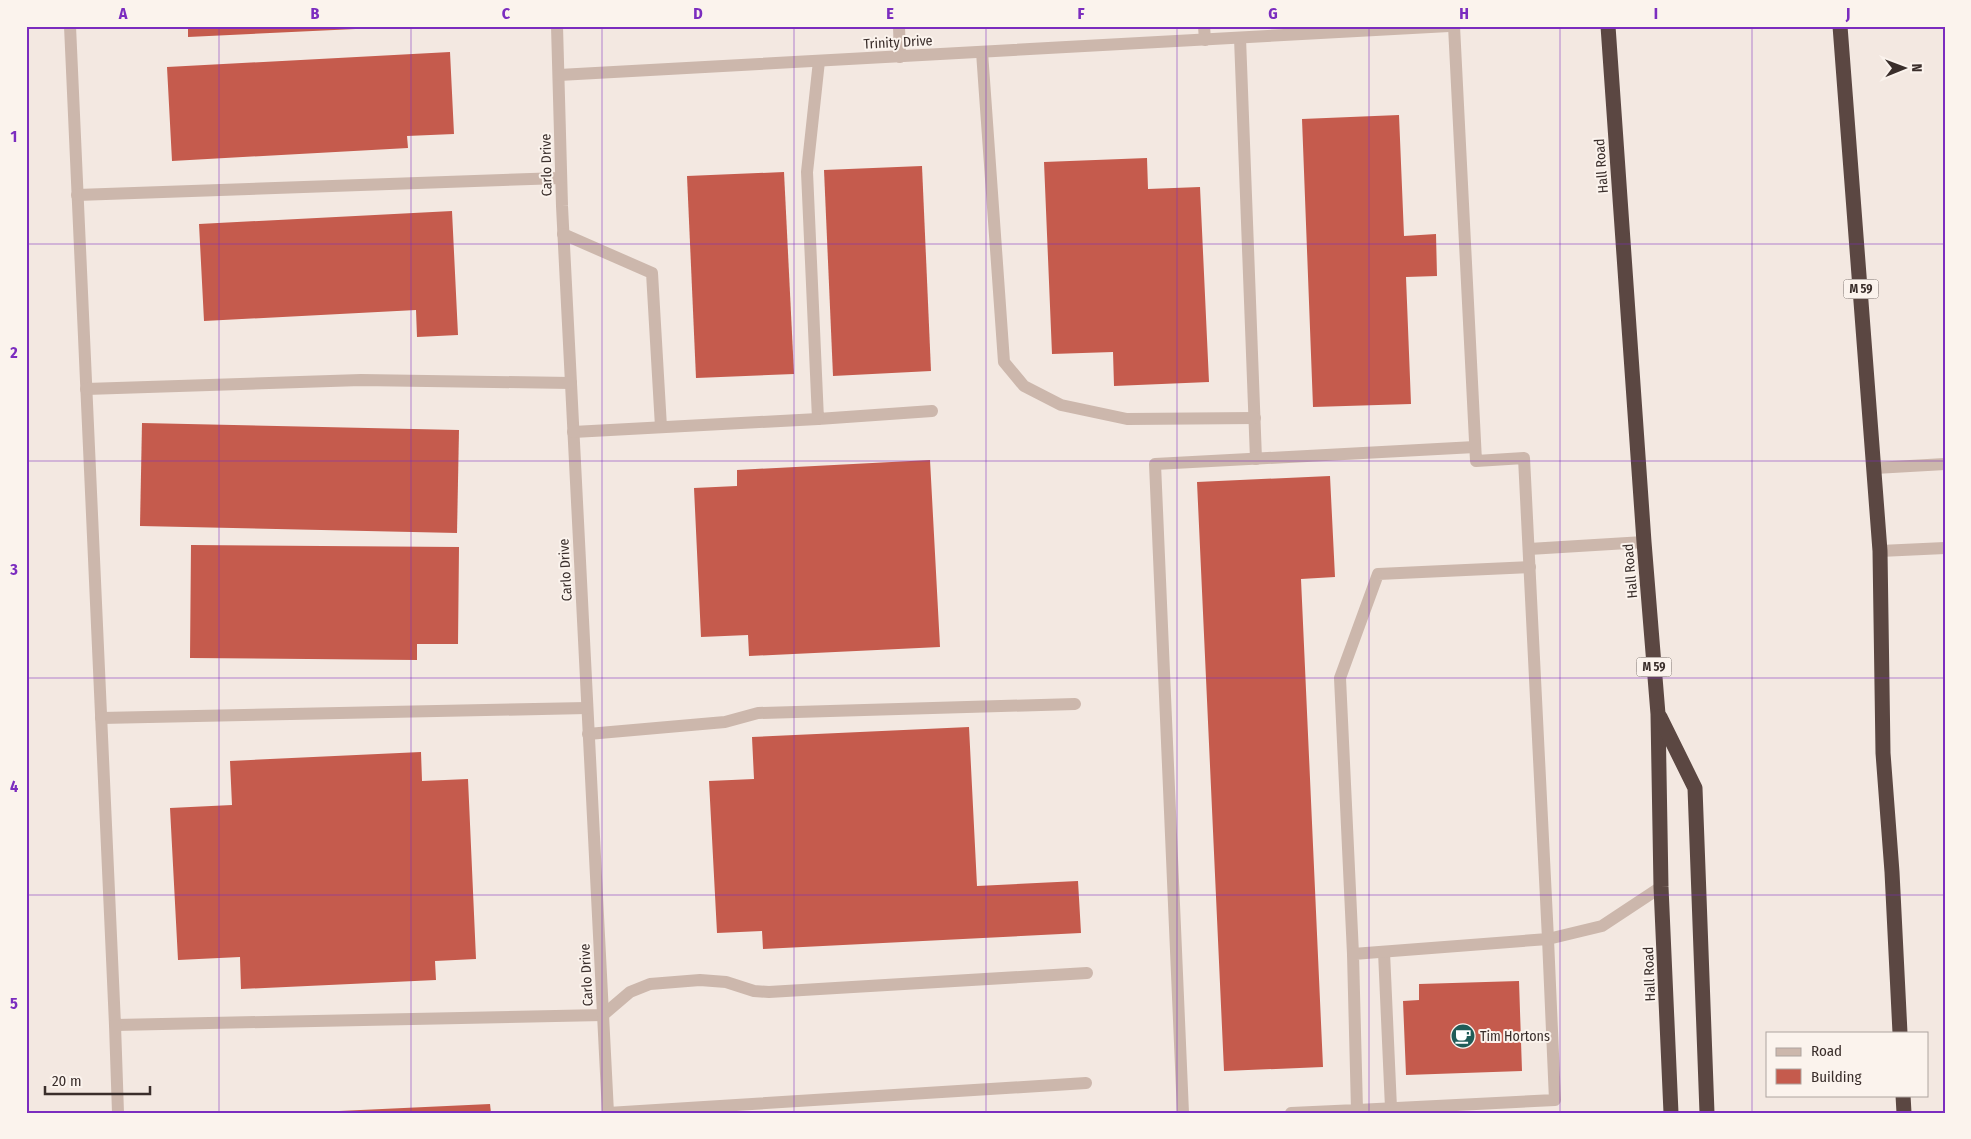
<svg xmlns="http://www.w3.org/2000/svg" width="1971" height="1139" font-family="'Fira Sans Condensed',sans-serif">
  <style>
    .building { fill: #c55b4d }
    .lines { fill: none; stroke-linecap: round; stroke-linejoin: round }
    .minor { stroke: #ccb7ac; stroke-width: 12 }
    .highway { stroke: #5b4742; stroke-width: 15 }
    .grid { fill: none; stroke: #7b2cbf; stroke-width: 1; stroke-opacity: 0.55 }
    .labels { text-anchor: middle; stroke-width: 4; stroke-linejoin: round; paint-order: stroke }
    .shield { fill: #fbf3ed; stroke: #746965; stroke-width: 1 }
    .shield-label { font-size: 12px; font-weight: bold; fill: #3a2e2b }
    .street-label { font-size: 14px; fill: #3a2e2b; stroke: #fbf3ed }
    .poi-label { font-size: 14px; fill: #3a2e2b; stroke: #fbf3ed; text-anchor: start }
    .neatline { fill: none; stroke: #7b2cbf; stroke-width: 2 }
    .grid-label { font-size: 16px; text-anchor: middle; font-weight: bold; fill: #7b2cbf }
  </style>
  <rect width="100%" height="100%" fill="#f3e8e1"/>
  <g class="building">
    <path d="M188 26H377V28L188 37Z"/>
    <path d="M450 52 454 134 407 136 408 148 172 161 167 67Z"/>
    <path d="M1399 115 1404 236 1436 234 1437 276 1406 277 1411 404 1313 407 1302 119Z"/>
    <path d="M1147 158 1148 189 1200 187 1209 382 1114 386 1113 352 1052 354 1044 162Z"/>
    <path d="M922 166 931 371 833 376 824 170Z"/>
    <path d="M784 172 794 374 696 378 687 176Z"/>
    <path d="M452 211 458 335 417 337 416 310 204 321 199 224Z"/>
    <path d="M142 423 459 430 457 533 140 526Z"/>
    <path d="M930 460 940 647 749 656 748 635 701 637 694 488 737 486V470Z"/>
    <path d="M1330 476 1335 577 1301 579 1323 1067 1224 1071 1197 482Z"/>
    <path d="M191 545 459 547 458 644H417V660L190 658Z"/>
    <path d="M969 727 977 886 1078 881 1081 933 763 949 762 931 717 933 709 781 754 779 752 737Z"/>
    <path d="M421 752 422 781 468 779 476 959 435 961 436 980 241 989 240 957 178 960 170 808 232 805 230 761Z"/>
    <path d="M1519 981 1522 1071 1406 1075 1403 1001 1419 1000V984Z"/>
    <path d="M490 1104 491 1113H340L339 1111Z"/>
  </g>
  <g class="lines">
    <g class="minor">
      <path d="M70 26 115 1025 603 1015 630 992 650 984 700 980 726 982 754 991 769 992 1087 973"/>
      <path d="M557 26 562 206 608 1113"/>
      <path d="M899 26 900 57"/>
      <path d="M1204 26 1205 40"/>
      <path d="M1240 38 1256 459"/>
      <path d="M982 52 1004 362 1024 386 1061 405 1127 419 1255 418"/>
      <path d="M819 61 807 172 818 419 932 411"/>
      <path d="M559 75 1449 26"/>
      <path d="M77 195 561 178"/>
      <path d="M563 234 652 273 661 427"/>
      <path d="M86 389 361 380 571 383"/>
      <path d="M573 432 818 419"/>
      <path d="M1875 468 1945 464"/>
      <path d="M1529 549 1644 542"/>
      <path d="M1880 551 1945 548"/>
      <path d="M101 718 587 708"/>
      <path d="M588 734 725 722 758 713 1075 704"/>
      <path d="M1384 952 1391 1108"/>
      <path d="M1353 954 1340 678 1378 574 1530 567"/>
      <path d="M115 1025 118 1113"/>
      <path d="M1357 1110 1555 1100 1548 939 1602 926 1661 887"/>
      <path d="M608 1113 1086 1083"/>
      <path d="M1183 1113 1155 464 1475 447"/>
      <path d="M1291 1113 1357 1110 1353 954 1548 939 1524 458 1476 461 1454 26"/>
    </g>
    <g class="highway">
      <path d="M1608 26 1644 542 1658 714 1661 887 1671 1113"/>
      <path d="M1840 26 1880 551 1883 753 1892 872 1900 1033"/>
      <path d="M1660 717 1695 788 1707 1113"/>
      <path d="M1903 1095 1904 1113"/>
    </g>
  </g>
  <path class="grid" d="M219 26V1113M411 26V1113M602 26V1113M794 26V1113M986 26V1113M1177 26V1113M1369 26V1113M1560 26V1113M1752 26V1113M26 244H1945M26 461H1945M26 678H1945M26 895H1945"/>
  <defs>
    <symbol id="cafe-disc" viewBox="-11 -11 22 22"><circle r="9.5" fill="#205c58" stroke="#fbf3ed"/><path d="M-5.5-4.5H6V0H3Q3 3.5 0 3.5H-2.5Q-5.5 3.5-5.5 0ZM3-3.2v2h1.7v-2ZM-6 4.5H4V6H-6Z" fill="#fff"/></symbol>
  </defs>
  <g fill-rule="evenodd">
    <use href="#cafe-disc" x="1449" y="1022" width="28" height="28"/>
  </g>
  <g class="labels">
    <g class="shield">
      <rect x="1843.5" y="279.5" width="35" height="19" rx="4"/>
      <rect x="1636.5" y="657.5" width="35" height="19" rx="4"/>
    </g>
    <g class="shield-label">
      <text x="1861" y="293">M 59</text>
      <text x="1654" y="671">M 59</text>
    </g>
    <g class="street-label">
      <text transform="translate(898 42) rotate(-3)" y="5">Trinity Drive</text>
      <text transform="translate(546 165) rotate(-91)" y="5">Carlo Drive</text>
      <text transform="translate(1601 166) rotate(-94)" y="5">Hall Road</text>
      <text transform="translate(565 570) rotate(-93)" y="5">Carlo Drive</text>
      <text transform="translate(1630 571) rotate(-95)" y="5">Hall Road</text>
      <text transform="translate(1649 974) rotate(-92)" y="5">Hall Road</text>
      <text transform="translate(586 975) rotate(-93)" y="5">Carlo Drive</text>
    </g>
    <g class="poi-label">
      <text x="1480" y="1041">Tim Hortons</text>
    </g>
  </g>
  <rect width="1971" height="1139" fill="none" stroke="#fbf3ed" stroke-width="55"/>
  <rect x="1766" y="1032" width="162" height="65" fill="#fbf3ed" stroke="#aea49f"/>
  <rect x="1776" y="1048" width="25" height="8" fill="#ccb7ac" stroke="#aea49f"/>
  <text x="1811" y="1056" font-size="15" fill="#3a2e2b">Road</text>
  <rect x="1776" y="1069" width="25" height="15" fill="#c55b4d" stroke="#aea49f"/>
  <text x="1811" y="1082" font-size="15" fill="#3a2e2b">Building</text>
  <g transform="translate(1904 68) rotate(89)" stroke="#fbf3ed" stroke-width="4" paint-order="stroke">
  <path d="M0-4L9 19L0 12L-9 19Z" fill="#3a2e2b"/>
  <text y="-8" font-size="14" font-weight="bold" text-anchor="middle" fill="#3a2e2b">N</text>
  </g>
  <path d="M45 1086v8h105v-8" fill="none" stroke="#3a2e2b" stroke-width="2.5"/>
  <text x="52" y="1086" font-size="15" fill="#3a2e2b" stroke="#fbf3ed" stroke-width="4" paint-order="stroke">20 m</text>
  <rect x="28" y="28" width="1916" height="1084" class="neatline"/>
  <g class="grid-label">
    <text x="123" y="19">A</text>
    <text x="315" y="19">B</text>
    <text x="506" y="19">C</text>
    <text x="698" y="19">D</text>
    <text x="890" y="19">E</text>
    <text x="1081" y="19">F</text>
    <text x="1273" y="19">G</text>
    <text x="1464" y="19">H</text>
    <text x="1656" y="19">I</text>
    <text x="1848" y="19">J</text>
    <text x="14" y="142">1</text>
    <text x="14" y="358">2</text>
    <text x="14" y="575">3</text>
    <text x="14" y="792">4</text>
    <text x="14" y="1009">5</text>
  </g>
</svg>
